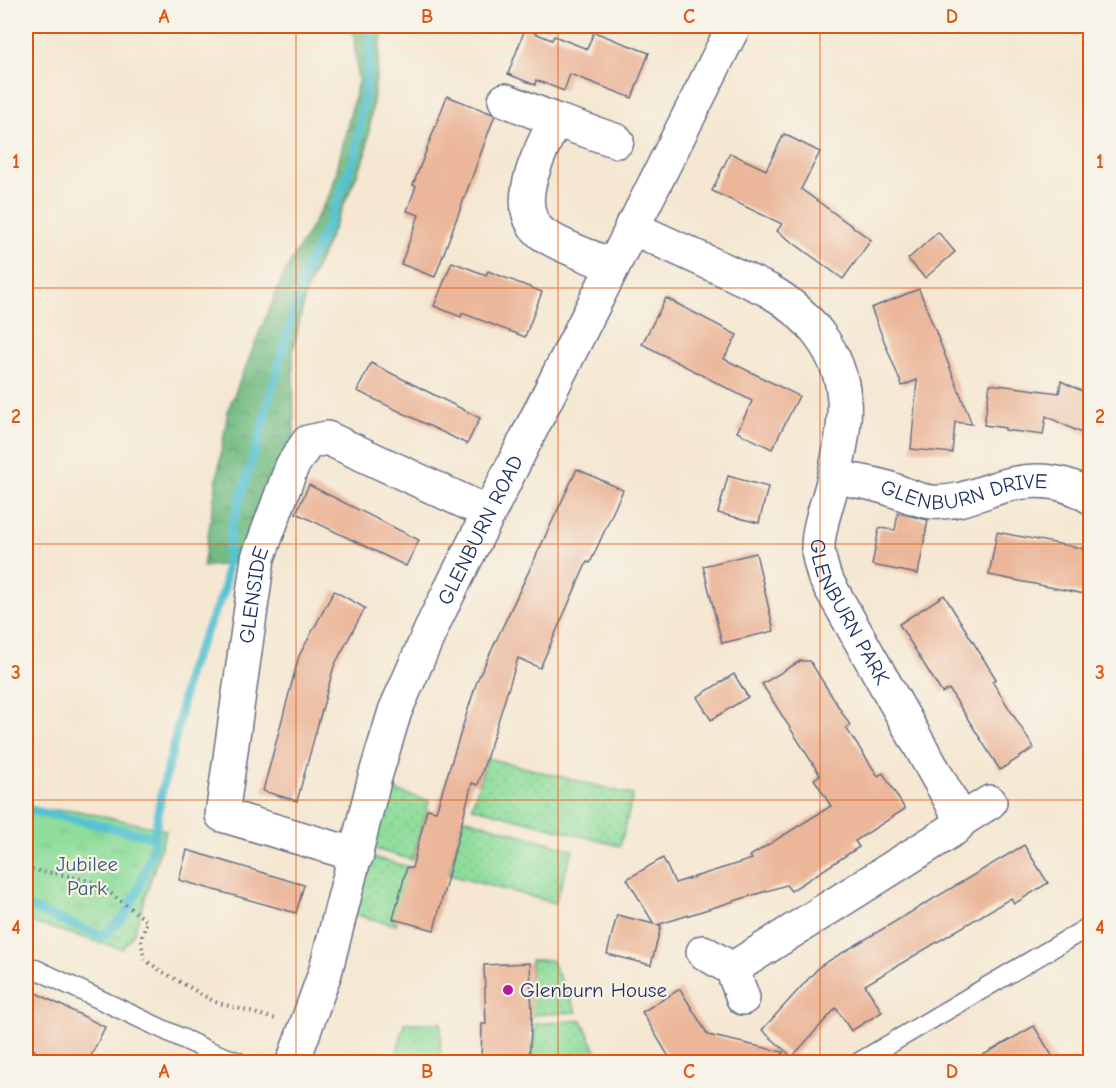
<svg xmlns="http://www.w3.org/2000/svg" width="1116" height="1088" font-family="'Comic Neue',sans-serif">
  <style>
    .forest { fill: url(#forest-crowns); stroke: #477670; stroke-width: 1.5 }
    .park { fill: url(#park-tufts); stroke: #55867c; stroke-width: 1.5 }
    .garden { fill: url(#garden-dots); stroke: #55867c; stroke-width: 1.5 }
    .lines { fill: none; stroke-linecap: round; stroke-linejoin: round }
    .stream { stroke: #57c2d1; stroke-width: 9 }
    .building { fill: #ebb699 }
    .lane-casing { stroke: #676f86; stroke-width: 21 }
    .street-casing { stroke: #676f86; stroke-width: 36 }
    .path { stroke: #676f86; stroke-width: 4; stroke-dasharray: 1.5 4.5; stroke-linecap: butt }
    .lane { stroke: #fff; stroke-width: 18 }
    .street { stroke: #fff; stroke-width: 33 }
    .grid { fill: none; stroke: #de5710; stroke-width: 1.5; stroke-opacity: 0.55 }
    .poi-dot { fill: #b5179e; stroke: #f7f3e8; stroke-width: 2 }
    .labels { text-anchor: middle; stroke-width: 4.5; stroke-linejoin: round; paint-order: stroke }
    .street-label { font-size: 21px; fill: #1b2f5e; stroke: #f7f3e8 }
    .park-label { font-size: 21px; fill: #385a6d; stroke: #f7f3e8 }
    .poi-label { font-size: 21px; fill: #1b2f5e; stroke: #f7f3e8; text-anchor: start }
    .neatline { fill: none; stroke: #de5710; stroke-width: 2 }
    .grid-label { font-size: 20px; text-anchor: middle; font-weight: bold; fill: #de5710 }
  </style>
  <defs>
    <pattern id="forest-crowns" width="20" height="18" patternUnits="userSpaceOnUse" patternTransform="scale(1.5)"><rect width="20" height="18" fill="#73bc83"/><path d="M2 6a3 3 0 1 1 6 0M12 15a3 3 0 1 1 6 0" fill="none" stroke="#5e996e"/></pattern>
    <pattern id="park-tufts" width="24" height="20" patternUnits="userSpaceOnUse" patternTransform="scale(1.5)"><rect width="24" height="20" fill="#8fdd9b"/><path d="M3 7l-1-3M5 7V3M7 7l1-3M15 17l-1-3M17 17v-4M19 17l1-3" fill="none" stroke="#7bbe88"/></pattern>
    <pattern id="garden-dots" width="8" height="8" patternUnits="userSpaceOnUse" patternTransform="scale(1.5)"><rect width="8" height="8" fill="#8fdd9b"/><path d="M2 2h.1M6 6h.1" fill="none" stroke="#7bbe88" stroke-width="1.8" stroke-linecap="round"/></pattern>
  </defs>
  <rect width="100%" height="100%" fill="#f7f3e8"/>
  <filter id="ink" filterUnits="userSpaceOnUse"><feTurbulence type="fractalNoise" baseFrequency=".0167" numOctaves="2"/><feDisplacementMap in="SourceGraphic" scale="12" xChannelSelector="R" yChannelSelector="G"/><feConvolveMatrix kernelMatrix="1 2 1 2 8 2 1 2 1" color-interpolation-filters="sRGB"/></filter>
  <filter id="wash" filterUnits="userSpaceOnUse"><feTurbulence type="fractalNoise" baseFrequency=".008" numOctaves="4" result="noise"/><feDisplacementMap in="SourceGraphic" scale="24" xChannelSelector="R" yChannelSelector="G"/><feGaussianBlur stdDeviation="1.35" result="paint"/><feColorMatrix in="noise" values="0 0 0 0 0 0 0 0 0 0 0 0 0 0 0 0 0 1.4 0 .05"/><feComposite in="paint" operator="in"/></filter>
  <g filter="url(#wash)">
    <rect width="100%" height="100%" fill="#f5e7d1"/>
    <path class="forest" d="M353 26H383L366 154 306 291 293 352 294 450 245 562 203 567 228 410 282 278 332 190 358 82Z"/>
    <path class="park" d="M26 810H74L166 830 134 933 122 949 26 921Z"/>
    <g class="garden">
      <path d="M487 758 633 795 620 846 472 807Z"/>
      <path d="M384 787 429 801 413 860 367 847Z"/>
      <path d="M463 818 573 850 555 903 449 875Z"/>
      <path d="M367 856 410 867 396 925 352 914Z"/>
      <path d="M531 960H551L577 1012 532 1015 529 1012Z"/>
      <path d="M582 1020 601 1062H530L536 1024Z"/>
      <path d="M404 1023H441L440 1062H395Z"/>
    </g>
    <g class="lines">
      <g class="stream">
        <path d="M26 809 154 837"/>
        <path d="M26 906 102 936 123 918 137 893 152 851 161 795 175 740 188 672 224 591 231 528 256 448 304 273 329 222 356 153 371 47 369 26"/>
      </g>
    </g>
    <g id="blocks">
      <g class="building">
        <path d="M525 29 552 40 554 36 587 49 594 32 649 53 632 98 570 74 564 91 536 80 535 85 508 74Z"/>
        <path d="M447 96 495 115 435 277 401 264 419 215 407 211 416 186 413 185Z"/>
        <path d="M784 134 820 152 801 189 871 240 843 279 777 231 782 224 712 191 730 153 766 170Z"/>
        <path d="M938 232 955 252 925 278 908 259Z"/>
        <path d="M452 262 486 275 488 271 542 292 525 337 462 313 461 317 434 306Z"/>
        <path d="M919 289 972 424 955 422 952 453 911 449 917 380 902 386 871 308Z"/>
        <path d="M666 298 737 335 724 359 799 396 772 449 737 432 752 401 642 344Z"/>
        <path d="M371 363 480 418 467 444 357 391Z"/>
        <path d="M1061 381 1090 395V437L1046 416 1043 435 1005 430V428L984 425 990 384 1059 393Z"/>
        <path d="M577 469 623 490 590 563 587 562 540 668 518 658 478 785 472 783 434 930 393 919 407 867 412 868 427 809 436 811 477 681Z"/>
        <path d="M728 476 768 487 759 523 718 513Z"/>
        <path d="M309 485 419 540 406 566 296 513Z"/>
        <path d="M898 513 928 520 918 574 872 565 879 528 895 530Z"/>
        <path d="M997 532 1090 550V595L989 575Z"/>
        <path d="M756 553 774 631 722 643 703 566Z"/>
        <path d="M334 591 365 608 334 666 297 801 263 791 299 656Z"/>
        <path d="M944 595 996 679 992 681 1034 748 1000 770 949 689 942 693 899 624Z"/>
        <path d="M800 661H810L850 725 846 728 878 776 883 773 905 809 855 841 859 847 791 891 786 885 657 925 661 926 651 965 607 954 617 915 654 924 627 879 663 858 675 883 752 859 750 856 831 806 814 779 820 775 762 684Z"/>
        <path d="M734 674 748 697 711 720 697 697Z"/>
        <path d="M1024 845 1048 883 1014 904 1011 898 865 985 882 1012 851 1031 836 1008 792 1057 762 1030 820 966Z"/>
        <path d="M187 850 304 885 296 913 179 880Z"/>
        <path d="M530 963 532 1015 529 1062H481L482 1024H486L484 965Z"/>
        <path d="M26 988 105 1027 88 1062H29L35 1050 26 1046Z"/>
        <path d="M680 989 708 1035 783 1052 782 1062H672L642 1012Z"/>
        <path d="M1034 1026 1056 1062H971Z"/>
      </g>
    </g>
  </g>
  <g filter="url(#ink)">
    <use href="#blocks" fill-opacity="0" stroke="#676f86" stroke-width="1.5"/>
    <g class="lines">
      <defs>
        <g id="lane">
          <path d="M29 966 209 1051 239 1062"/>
          <path d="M859 1062 1090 926"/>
        </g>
        <g id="street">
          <path d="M505 100 555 120C541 151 507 209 544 235 564 248 590 256 612 266"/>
          <path d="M555 120 617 141"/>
          <path id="s1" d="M631 227 768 290C807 312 841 352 844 399 846 424 840 452 834 477 829 501 818 524 818 548 818 557 822 567 824 576L960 817 958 825 954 829 732 969"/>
          <path id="s2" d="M834 477C851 480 868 482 884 487 899 491 916 501 932 502 958 504 979 493 1003 486 1033 478 1064 479 1090 497"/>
          <path d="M960 821 990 802"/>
          <path id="s3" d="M357 855 222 815 258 558 292 466 308 442 327 438 489 513"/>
          <path d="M703 952 732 969 743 998"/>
          <path id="s4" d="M293 1062 325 973 375 777 395 711 436 618 734 26"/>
        </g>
      </defs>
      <use href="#lane" class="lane-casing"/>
      <use href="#street" class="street-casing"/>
      <path class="path" d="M26 869 60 874 97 883 147 921 141 940 144 959 161 971 215 1002 276 1019"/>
      <use href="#lane" class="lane"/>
      <use href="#street" class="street"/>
    </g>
  </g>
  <path class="grid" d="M296 26V1062M558 26V1062M820 26V1062M26 288H1090M26 544H1090M26 800H1090"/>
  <circle class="poi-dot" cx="508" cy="990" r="6"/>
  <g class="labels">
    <g class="street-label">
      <text dy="7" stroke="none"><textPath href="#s2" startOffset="134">GLENBURN DRIVE</textPath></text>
      <text dy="7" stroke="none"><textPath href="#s4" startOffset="566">GLENBURN ROAD</textPath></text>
      <text dy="7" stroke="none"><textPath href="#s3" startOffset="363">GLENSIDE</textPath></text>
      <text dy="7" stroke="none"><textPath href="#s1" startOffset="512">GLENBURN PARK</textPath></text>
    </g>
    <g class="park-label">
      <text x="87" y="871">Jubilee<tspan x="87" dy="24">Park</tspan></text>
    </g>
    <g class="poi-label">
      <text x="520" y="997">Glenburn House</text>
    </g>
  </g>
  <rect width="1116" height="1088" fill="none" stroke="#f7f3e8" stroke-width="66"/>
  <rect x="33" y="33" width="1050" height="1022" class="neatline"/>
  <g class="grid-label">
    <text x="164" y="23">A</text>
    <text x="427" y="23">B</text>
    <text x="689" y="23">C</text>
    <text x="952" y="23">D</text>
    <text x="16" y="168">1</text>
    <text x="1100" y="168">1</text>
    <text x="16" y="423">2</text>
    <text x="1100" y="423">2</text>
    <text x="16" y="679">3</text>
    <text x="1100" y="679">3</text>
    <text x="16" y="934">4</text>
    <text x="1100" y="934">4</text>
    <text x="164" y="1078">A</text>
    <text x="427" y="1078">B</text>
    <text x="689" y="1078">C</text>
    <text x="952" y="1078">D</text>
  </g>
</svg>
